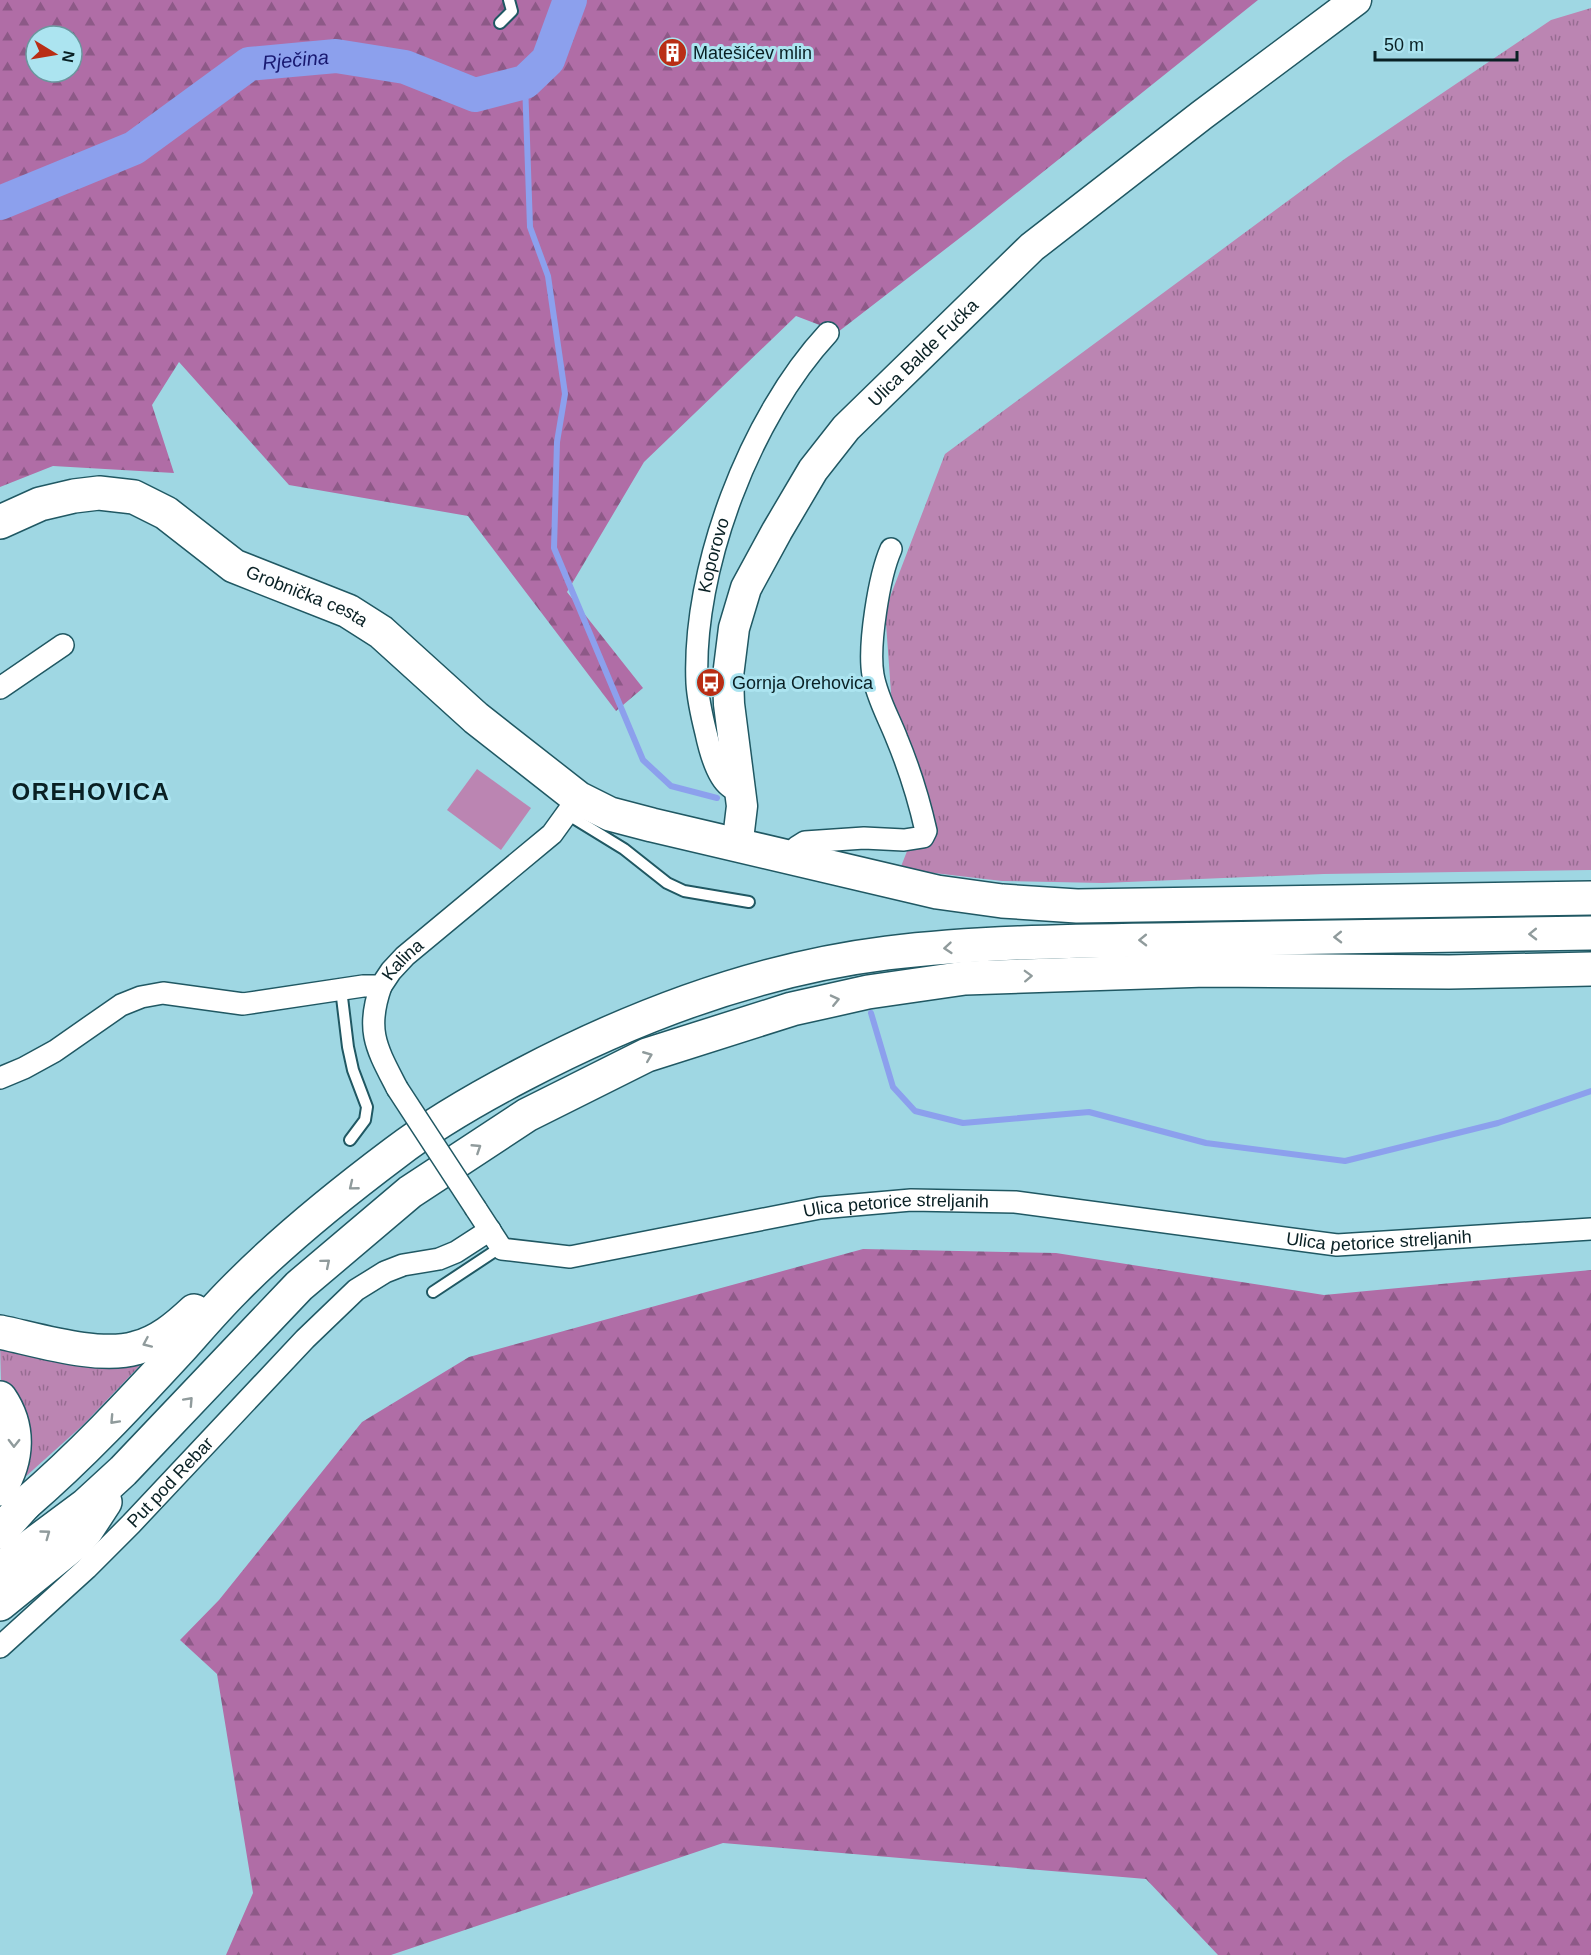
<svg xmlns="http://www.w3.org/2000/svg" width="1591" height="1955" font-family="Arial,sans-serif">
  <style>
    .grass { fill: url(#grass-tufts) }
    .forest { fill: url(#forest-firs); fill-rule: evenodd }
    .green { fill: #bb85b2 }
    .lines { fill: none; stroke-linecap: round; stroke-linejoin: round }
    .stream { stroke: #8ca0ed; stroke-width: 6 }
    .river { stroke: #8ca0ed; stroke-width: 34 }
    .service-casing { stroke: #205863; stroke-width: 14 }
    .minor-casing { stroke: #205863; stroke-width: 24 }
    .secondary-casing { stroke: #205863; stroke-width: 33 }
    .primary-casing { stroke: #205863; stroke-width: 36 }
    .trunk-casing { stroke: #205863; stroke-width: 36 }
    .motorway-casing { stroke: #205863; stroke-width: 36 }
    .service { stroke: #fff; stroke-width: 10 }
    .minor { stroke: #fff; stroke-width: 21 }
    .secondary { stroke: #fff; stroke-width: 30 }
    .primary { stroke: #fff; stroke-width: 33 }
    .trunk { stroke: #fff; stroke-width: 33 }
    .motorway { stroke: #fff; stroke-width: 33 }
    .minor-bridge-casing { stroke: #205863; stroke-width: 24; stroke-linecap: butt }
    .minor-bridge { stroke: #fff; stroke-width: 21 }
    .oneway { stroke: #909b9c }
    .labels { text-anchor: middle; stroke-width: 6; stroke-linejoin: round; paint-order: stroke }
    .poi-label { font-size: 18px; fill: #092024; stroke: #ace4f0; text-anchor: start }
    .street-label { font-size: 18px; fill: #092024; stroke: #ace4f0 }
    .water-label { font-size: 20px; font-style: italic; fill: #181870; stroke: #ace4f0 }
    .district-label { font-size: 24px; font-weight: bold; letter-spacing: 1.5px; fill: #092024; stroke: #ace4f0 }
  </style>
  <defs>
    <pattern id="grass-tufts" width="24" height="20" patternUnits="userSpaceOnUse" patternTransform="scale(1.5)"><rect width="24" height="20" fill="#bb85b2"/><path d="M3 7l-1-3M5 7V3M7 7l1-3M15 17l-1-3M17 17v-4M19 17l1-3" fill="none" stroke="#966c91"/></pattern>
    <pattern id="forest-firs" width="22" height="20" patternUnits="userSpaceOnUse" patternTransform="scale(1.5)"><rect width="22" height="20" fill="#b06da6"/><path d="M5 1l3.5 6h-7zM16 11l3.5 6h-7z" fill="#8d5987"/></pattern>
  </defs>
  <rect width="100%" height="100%" fill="#9fd7e3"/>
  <g class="grass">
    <path d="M1591 8V870L1324 874 1103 883 1002 881 900 869 915 831 895 747 885 610 945 454 1346 158 1551 20Z"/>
    <path d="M0 1343 150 1355 83 1425 4 1496Z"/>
  </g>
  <g class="forest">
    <path d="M0 0H1258L974 227 838 332 796 316 644 462 567 592 643 688 616 711 468 516 289 485 179 362 152 405 174 473 53 466 0 487ZM36 36H72V72H36Z"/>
    <path d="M863 1249 1056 1253 1324 1295 1591 1270V1955H1218L1146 1879 723 1843 391 1955H226L253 1893 217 1674 180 1640 219 1600 362 1422 469 1357Z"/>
  </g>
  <path class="green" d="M477 769 531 808 501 850 447 810Z"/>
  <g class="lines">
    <g class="stream">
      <path d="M525 82 530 227 548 276 565 394 557 442 554 548 643 760 671 786 717 798"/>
      <path d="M871 1013 893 1087 915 1111 963 1123 1089 1112 1206 1143 1345 1161 1498 1123 1591 1091"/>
    </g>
    <path class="river" id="s1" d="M0 203 134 148 249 64 336 56 405 67 475 95 525 82 548 60 570 0"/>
    <defs>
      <g id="service">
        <path d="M500 23 512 11 509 0"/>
        <path d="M567 814 624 849 667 883 684 891 749 902"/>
        <path d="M341 989 348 1047 353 1070 367 1107 365 1120 350 1140"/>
        <path d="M433 1292 501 1247"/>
      </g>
      <g id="minor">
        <path d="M0 688 63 645"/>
        <path id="s2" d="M741 791C737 790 732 789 729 786 717 777 709 747 706 733 702 717 698 700 697 683 692 569 750 417 828 333"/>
        <path d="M789 857 797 847 805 842 864 838 904 840 923 837 926 831C919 800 909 768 897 739 889 718 877 698 873 675 868 646 879 576 891 549"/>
        <path d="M381 986C365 1031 377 1049 397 1088"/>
        <path id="s3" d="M0 1078 24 1068 55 1051 121 1005 141 997 163 993 243 1004 363 986H381L391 971 405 956 552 834 578 798"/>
        <path id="s4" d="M476 1209 502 1249 570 1257 820 1208 911 1200 1015 1202 1337 1245 1591 1229"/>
        <path id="s5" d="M0 1647 87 1568 131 1524 305 1339 356 1290 385 1272 403 1265 439 1259 456 1252 490 1230"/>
      </g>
      <g id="secondary">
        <path id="s6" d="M734 845 739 831 742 806 729 704 728 676 734 628 746 588 777 531 813 470 846 428 1032 247 1202 115 1356 0"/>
      </g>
      <g id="primary">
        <path id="s7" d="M0 522 40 504 74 496 99 493 134 497 166 513 234 566 348 611 381 632 476 718 578 798 610 814 652 825 937 892 1002 901 1077 906 1591 898"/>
      </g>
      <g id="trunk">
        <path d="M0 1398C20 1427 18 1459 0 1489"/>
        <path d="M0 1532 25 1504"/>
      </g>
      <g id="motorway">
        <path d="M0 1332C38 1340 99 1359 136 1348 159 1342 177 1327 194 1311"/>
        <path d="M25 1504C81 1456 131 1402 181 1348 198 1329 215 1309 234 1290 283 1240 339 1195 395 1153 434 1123 478 1098 522 1075 636 1015 759 969 887 953 993 940 1106 941 1213 939 1339 937 1465 935 1591 933"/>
        <path d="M0 1569 86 1505 123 1471 299 1286 410 1192 527 1115 647 1055 792 1009 868 992 965 978 1206 970 1449 972 1591 969"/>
        <path d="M0 1604 74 1544 86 1531 105 1502"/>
      </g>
    </defs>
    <use href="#service" class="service-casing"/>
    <use href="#minor" class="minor-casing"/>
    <use href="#secondary" class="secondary-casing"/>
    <use href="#primary" class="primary-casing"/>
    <use href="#trunk" class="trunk-casing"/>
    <use href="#motorway" class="motorway-casing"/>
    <use href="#service" class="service"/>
    <use href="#minor" class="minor"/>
    <use href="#secondary" class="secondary"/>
    <use href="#primary" class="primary"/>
    <use href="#trunk" class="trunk"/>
    <use href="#motorway" class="motorway"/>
    <defs>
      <path id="minor-bridge" d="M397 1088 476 1209"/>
    </defs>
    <use href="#minor-bridge" class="minor-bridge-casing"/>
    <use href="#minor-bridge" class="minor-bridge"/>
  </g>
  <defs><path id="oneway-chevron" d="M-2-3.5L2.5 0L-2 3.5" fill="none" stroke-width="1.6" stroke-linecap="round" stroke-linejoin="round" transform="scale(1.5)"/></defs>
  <g class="oneway">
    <use href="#oneway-chevron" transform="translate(1533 934) rotate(179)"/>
    <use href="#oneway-chevron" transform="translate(1338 937) rotate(179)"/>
    <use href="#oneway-chevron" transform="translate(1143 940) rotate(179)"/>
    <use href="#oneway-chevron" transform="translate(948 948) rotate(175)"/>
    <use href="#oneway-chevron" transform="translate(1028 976) rotate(-2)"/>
    <use href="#oneway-chevron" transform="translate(835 1000) rotate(-13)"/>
    <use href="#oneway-chevron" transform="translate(648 1056) rotate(-22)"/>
    <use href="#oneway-chevron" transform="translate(477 1148) rotate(-33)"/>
    <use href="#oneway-chevron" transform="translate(353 1186) rotate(141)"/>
    <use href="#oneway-chevron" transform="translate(326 1263) rotate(-40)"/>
    <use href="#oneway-chevron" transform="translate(147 1343) rotate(156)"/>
    <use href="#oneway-chevron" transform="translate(189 1401) rotate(-47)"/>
    <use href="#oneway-chevron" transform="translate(114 1420) rotate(133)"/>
    <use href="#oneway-chevron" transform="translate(14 1443) rotate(91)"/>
    <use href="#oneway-chevron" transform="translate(46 1534) rotate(-36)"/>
  </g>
  <defs>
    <symbol id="building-disc" viewBox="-11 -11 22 22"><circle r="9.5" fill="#b92e15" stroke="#ace4f0"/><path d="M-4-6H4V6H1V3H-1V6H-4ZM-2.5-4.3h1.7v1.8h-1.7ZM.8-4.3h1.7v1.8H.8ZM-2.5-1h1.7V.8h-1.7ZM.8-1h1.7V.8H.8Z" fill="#fff"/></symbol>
    <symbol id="bus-disc" viewBox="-11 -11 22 22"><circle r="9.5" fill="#b92e15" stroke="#ace4f0"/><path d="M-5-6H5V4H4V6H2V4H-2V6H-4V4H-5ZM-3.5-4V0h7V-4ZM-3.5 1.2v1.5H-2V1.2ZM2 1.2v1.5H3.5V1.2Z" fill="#fff"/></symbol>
  </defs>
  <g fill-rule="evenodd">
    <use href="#building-disc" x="656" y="36" width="33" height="33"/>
    <use href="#bus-disc" x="694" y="666" width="33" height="33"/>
  </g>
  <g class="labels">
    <g class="poi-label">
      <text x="693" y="59">Matešićev mlin</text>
      <text x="732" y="689">Gornja Orehovica</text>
    </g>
    <g class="street-label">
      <text dy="6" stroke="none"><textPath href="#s6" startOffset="558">Ulica Balde Fućka</textPath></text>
      <text dy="6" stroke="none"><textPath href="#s2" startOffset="252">Koporovo</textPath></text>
      <text dy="6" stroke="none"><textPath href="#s7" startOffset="340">Grobnička cesta</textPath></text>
      <text dy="6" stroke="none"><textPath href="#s3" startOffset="440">Kalina</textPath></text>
      <text dy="6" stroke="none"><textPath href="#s4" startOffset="447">Ulica petorice streljanih</textPath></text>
      <text dy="6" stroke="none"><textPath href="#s4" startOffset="933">Ulica petorice streljanih</textPath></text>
      <text dy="6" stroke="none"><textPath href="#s5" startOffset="237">Put pod Rebar</textPath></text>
    </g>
    <g class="water-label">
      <text dy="7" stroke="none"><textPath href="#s1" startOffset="334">Rječina</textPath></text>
    </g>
    <g class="district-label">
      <text x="91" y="800">OREHOVICA</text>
    </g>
  </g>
  <g transform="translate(54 54) rotate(101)"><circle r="28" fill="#ace4f0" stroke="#6b969e" stroke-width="1.5"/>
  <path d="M0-4.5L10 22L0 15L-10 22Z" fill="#b92e15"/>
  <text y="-9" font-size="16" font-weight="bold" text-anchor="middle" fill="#092024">N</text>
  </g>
  <path d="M1375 51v9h142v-9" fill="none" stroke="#092024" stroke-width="3"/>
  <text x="1384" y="51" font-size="18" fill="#092024" stroke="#ace4f0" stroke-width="4.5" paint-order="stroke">50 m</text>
</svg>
